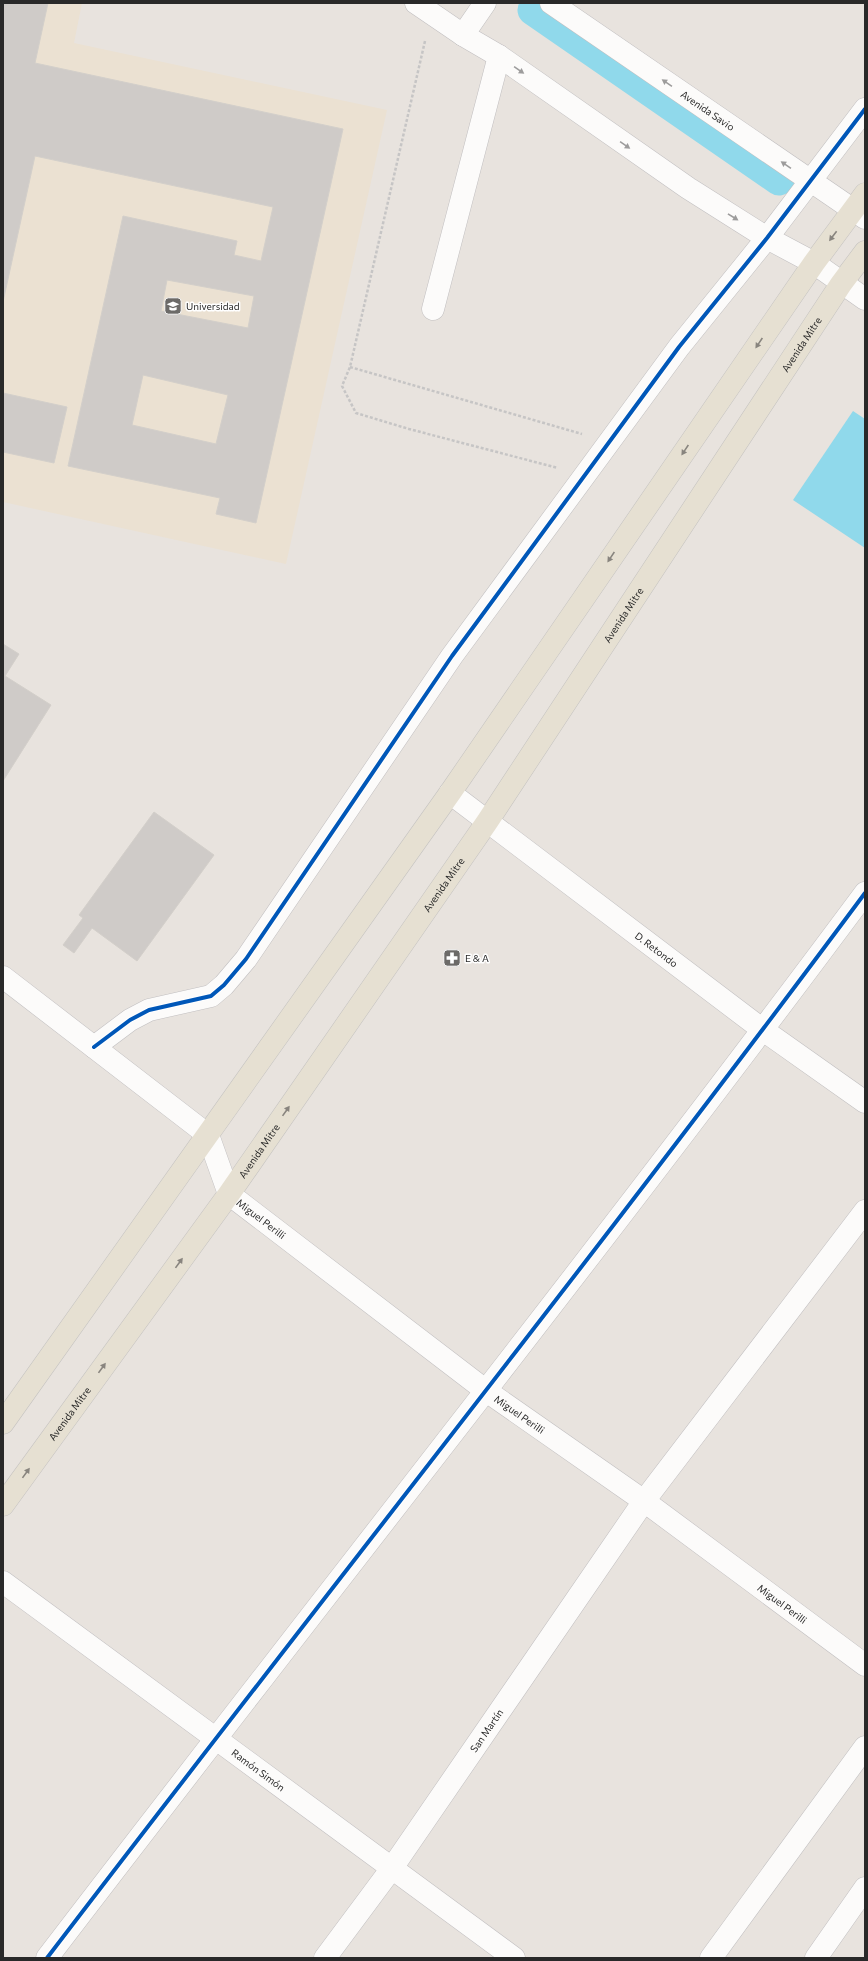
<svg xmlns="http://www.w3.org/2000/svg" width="868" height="1961" font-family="Commissioner,sans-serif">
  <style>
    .education { fill: #ebe1d2 }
    .water { fill: #90d9eb }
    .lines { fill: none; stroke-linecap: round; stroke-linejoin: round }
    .canal { stroke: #90d9eb; stroke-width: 31 }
    .building { fill: #cfcbc8; stroke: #d3cfca; fill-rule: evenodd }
    .minor-casing { stroke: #c1bfc0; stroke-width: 23 }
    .major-casing { stroke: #c4c2c0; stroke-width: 23 }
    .path { stroke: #c6c5c5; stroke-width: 2.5; stroke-dasharray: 3 2; stroke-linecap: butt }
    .minor { stroke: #fcfbfa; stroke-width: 22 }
    .major { stroke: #e6e0d2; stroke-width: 22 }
    .cycleway-casing { stroke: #fff; stroke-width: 6 }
    .cycleway { stroke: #0057b8; stroke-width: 4 }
    .oneway { fill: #9d9c9c }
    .oneway2 { fill: #88847e }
    .labels { text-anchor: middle; stroke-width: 3; stroke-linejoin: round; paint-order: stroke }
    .street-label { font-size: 10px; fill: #292929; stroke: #fff }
    .poi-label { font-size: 10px; fill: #292929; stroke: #fff; text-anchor: start }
  </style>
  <rect width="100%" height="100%" fill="#e8e3de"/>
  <path class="education" d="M3 3H82L74 43 387 110 286 564 3 502Z"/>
  <path class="water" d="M853 411 865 419V548L793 500Z"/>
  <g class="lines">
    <path class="canal" d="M533 10 779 180"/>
  </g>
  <g class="building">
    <path d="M3 3H48L35 63 343 129 256 523 216 514 220 498 68 466 123 216 237 241 234 255 261 261 273 207 35 156 3 302ZM167 280 254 296 248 328 161 311ZM143 375 228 395 216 444 132 425Z"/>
    <path d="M3 393 67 407 54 463 3 452Z"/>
    <path d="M3 644 19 654 5 676 51 705 3 781Z"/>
    <path d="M154 812 214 855 137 961 92 928 74 953 63 945 83 918 79 915Z"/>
  </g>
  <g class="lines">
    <defs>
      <g id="minor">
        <path d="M416 3 463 35 499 56 688 188 767 238 814 263 865 299"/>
        <path id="s1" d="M551 3 865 218"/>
        <path d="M463 35 485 3"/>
        <path d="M433 309 499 56"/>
        <path id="s2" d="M450 793 763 1030 865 1102"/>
        <path id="s3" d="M3 977 208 1135 229 1194 485 1390 644 1501 865 1665"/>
        <path d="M94 1047 130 1020 149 1010 211 996 224 985 246 959 452 656 679 347 767 238 865 109"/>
        <path id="s4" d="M3 1582 514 1958"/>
        <path d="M47 1958C319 1602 598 1252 865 893"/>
        <path id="s5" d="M325 1958 392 1868 644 1501 865 1211"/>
        <path d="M711 1958 865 1747"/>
        <path d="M816 1958 865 1888"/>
      </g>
      <g id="major">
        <path d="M3 1423 450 793 814 263 865 194"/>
        <path id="s6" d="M3 1505 229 1194 487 822 841 284 865 252"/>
      </g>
    </defs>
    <use href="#minor" class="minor-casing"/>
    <use href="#major" class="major-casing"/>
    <g class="path">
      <path d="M425 41 350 367 342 386 356 413 409 429 558 468"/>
      <path d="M350 367 582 434"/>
    </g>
    <use href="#minor" class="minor"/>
    <use href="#major" class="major"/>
    <defs>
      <g id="cycleway">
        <path d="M94 1047 130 1020 149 1010 211 996 224 985 246 959 452 656 679 347 767 238 865 109"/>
        <path d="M47 1958C319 1602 598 1252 865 893"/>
      </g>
    </defs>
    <use href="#cycleway" class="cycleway-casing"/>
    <use href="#cycleway" class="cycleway"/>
  </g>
  <defs><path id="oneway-solid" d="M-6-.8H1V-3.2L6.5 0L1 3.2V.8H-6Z"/></defs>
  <g class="oneway">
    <use href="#oneway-solid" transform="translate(519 70) rotate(35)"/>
    <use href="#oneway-solid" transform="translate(667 83) rotate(-146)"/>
    <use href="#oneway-solid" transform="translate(625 145) rotate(35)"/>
    <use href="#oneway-solid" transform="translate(786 165) rotate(-146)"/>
    <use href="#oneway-solid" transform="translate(733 217) rotate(32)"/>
  </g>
  <g class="oneway2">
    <use href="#oneway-solid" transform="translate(833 236) rotate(127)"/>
    <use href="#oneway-solid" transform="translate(759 343) rotate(124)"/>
    <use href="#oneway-solid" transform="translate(685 450) rotate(124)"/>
    <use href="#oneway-solid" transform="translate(611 557) rotate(124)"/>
    <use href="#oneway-solid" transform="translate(286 1111) rotate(-55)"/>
    <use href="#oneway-solid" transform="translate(179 1263) rotate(-54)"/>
    <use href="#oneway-solid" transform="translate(102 1368) rotate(-54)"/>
    <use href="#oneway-solid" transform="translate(26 1473) rotate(-54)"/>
  </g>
  <defs>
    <symbol id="university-square" viewBox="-11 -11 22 22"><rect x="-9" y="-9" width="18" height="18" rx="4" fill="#6c6a68" stroke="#fff"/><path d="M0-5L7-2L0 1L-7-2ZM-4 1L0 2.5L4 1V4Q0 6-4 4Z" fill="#fff"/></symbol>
    <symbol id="pharmacy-square" viewBox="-11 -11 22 22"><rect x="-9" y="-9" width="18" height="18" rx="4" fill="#6c6a68" stroke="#fff"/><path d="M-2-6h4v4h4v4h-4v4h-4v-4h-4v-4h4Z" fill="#fff"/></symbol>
  </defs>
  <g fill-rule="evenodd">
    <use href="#university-square" x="163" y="296" width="20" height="20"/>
    <use href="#pharmacy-square" x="442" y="948" width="20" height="20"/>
  </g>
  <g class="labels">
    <g class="street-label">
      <text dy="4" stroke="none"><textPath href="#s1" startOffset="190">Avenida Savio</textPath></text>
      <text dy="4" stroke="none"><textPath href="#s6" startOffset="1409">Avenida Mitre</textPath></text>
      <text dy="4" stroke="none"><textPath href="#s6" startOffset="1085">Avenida Mitre</textPath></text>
      <text dy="4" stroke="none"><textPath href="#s6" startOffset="761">Avenida Mitre</textPath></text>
      <text dy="4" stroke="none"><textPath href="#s2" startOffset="259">D. Retondo</textPath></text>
      <text dy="4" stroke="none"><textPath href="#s6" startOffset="437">Avenida Mitre</textPath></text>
      <text dy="4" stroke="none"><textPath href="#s3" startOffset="362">Miguel Perilli</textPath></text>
      <text dy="4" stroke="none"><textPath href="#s6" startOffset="113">Avenida Mitre</textPath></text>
      <text dy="4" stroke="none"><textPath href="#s3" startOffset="686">Miguel Perilli</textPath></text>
      <text dy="4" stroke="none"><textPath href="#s3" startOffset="1010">Miguel Perilli</textPath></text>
      <text dy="4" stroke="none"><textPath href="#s5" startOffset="279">San Martín</textPath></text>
      <text dy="4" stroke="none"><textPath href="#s4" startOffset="317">Ramón Simón</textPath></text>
    </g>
    <g class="poi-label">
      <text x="186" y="310">Universidad</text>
      <text x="465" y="962">E &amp; A</text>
    </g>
  </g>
  <rect width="868" height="1961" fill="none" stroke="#292929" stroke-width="8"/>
</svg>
